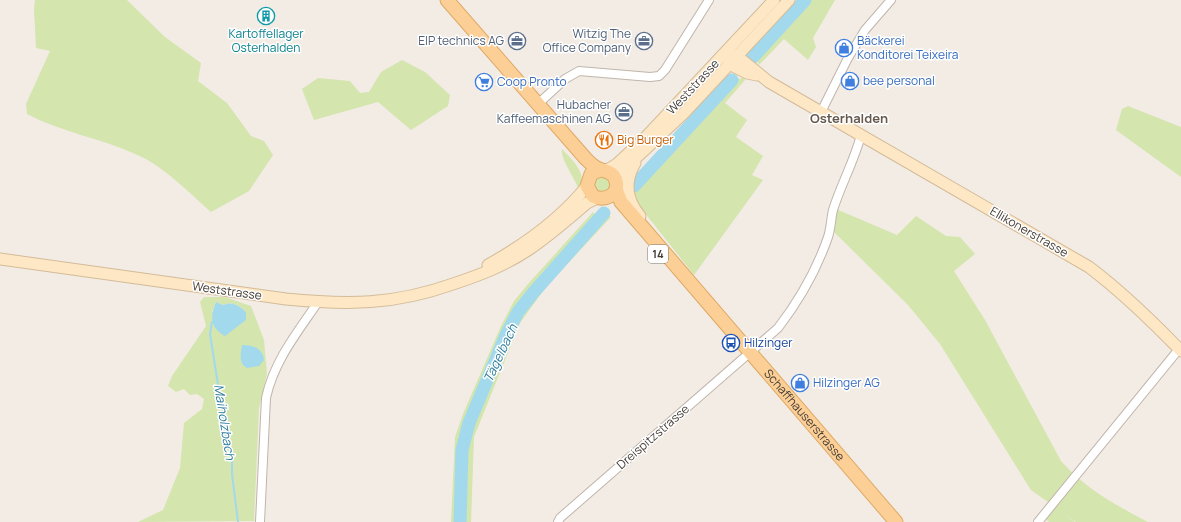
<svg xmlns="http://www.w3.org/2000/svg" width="1181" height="522" font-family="Manrope,sans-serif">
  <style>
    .green { fill: #d4e5ae; fill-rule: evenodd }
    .water { fill: #a2d9ed }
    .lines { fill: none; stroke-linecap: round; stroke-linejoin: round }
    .stream { stroke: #a2d9ed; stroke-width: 2 }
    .river { stroke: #a2d9ed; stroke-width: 13 }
    .street-casing { stroke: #c0b5ab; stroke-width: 10 }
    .secondary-casing { stroke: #d4bb98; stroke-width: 13 }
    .primary-casing { stroke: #dfa965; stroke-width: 15 }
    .street { stroke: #fff; stroke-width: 8 }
    .secondary { stroke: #fde7c4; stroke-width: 11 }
    .primary { stroke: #fbcf95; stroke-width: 13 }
    .labels { text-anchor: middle; stroke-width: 3; stroke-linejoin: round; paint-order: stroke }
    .shield { fill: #fff; stroke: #7c7672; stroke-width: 1 }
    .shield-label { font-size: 11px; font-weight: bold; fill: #443c35 }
    .culture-label { font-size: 12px; fill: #0d838f; stroke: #fff }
    .service-label { font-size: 12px; fill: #4e5e75; stroke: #fff; text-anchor: end }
    .shop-label { font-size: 12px; fill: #366cbe; stroke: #fff; text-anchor: start }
    .street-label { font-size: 12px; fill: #443c35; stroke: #fff }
    .food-label { font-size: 12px; fill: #c56008; stroke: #fff; text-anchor: start }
    .transit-label { font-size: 12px; fill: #164399; stroke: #fff; text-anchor: start }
    .neighbourhood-label { font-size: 13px; font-weight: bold; fill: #66584c; stroke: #fff }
    .water-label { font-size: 13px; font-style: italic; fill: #2f7e9c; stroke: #fff }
  </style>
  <rect width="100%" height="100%" fill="#f2ece5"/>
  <g class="green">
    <path d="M35 0H127L165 37 201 63 198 81 227 103 251 136 264 141 273 155 249 191 211 212C187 191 163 165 133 153 99 138 61 132 27 114L26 104 50 51 36 48 34 9Z"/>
    <path d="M797 0H835L813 38 816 47 808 60 784 39 759 65 757 61 765 52 756 61 751 54 764 36Z"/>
    <path d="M402 60 425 72 450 95 448 106 411 130 378 102 314 120 302 89 318 78 350 81 360 93 369 92 381 72Z"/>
    <path d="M730 76 741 79 743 77 745 80 725 103 747 120 736 137 763 156 752 175 763 180 694 275 637 203C633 195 632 191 639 185L635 178Z"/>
    <path d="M1128 106 1181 127V177L1116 130 1122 109Z"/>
    <path d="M562 149C573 161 588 173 579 190 575 178 560 159 562 149Z"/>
    <path d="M597 175 609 177 611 186 608 192H595L592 180Z"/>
    <path d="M836 209 897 235 916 216 946 236 960 237 975 254 954 271 985 320 1061 461C1087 490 1114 504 1148 522H1076L1031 490 940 344 908 305 832 230Z"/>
    <path d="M601 211 611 217 546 287 520 323 474 437 471 522H451L455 437 463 414 501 326 514 301 528 284 593 212 595 214Z"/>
    <path d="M204 297H225L251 306 264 340 267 374 259 408 254 521 138 522 163 510 180 468 184 423 202 409 204 399 197 394 190 395 184 389 176 392 168 386 172 376 206 326 200 302ZM216 302 223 305C232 301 239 305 246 312H212Z"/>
    <path d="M1056 507 1075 522H1049L1045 519Z"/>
  </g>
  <g class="water">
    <path d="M216 302 223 305C232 301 239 305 246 312V320L225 336C210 328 210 316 216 302Z"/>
    <path d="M242 345C253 345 263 348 264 360L259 366 247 368C238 363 241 354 242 345Z"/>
  </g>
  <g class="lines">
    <path class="stream" d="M212 322 210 334 225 429 232 461V474L238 522"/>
    <g class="river">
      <path d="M752 58 805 0"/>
      <path d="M634 186 732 80"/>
      <path d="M460 522 462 450 469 423 506 335 518 312 533 293 604 213"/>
    </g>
    <defs>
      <g id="street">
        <path d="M538 104 565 79 579 71 650 77 659 76 665 70 709 0"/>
        <path d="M821 112 848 58 865 30 891 0"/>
        <path d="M260 522 266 398C274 361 297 333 318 302"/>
        <path d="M558 522 560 518 778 328C798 302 817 269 828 237 831 228 831 218 833 210 841 184 854 162 861 135"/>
        <path d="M1038 522 1179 349"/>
      </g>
      <g id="secondary">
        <path d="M723 55 731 54 737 56 769 82 1089 267C1122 292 1152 321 1181 351"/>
        <path d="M729 64 747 73 757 75"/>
        <path d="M635 163C624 182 626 199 640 216"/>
        <path d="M607 170 617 164 645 138 774 0"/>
        <path d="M616 184 623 170 684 113 789 0"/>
        <path d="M0 259 286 299C348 305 394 305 453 284 480 275 504 266 528 250 549 236 568 219 587 203L597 198"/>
        <path d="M488 265C524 245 561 218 587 186"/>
      </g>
      <g id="primary">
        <path d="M447 0 586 159C590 163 594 167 599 169 606 172 613 171 616 181 620 195 604 202 593 196L587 186 591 174 600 170"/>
        <path id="s1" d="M616 189 621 202 896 522"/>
      </g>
    </defs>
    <use href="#street" class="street-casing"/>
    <use href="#secondary" class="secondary-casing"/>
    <use href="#primary" class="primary-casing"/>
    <use href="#street" class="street"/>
    <use href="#secondary" class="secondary"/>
    <use href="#primary" class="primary"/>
  </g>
  <defs>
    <symbol id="building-ring" viewBox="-11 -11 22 22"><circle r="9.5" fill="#fff" stroke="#0f9aa8" stroke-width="1.5"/><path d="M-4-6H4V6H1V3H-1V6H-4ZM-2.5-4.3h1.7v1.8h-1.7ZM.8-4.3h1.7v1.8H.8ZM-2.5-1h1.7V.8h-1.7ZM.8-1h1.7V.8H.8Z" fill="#0f9aa8"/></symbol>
    <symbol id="office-ring" viewBox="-11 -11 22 22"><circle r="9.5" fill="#fff" stroke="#5c6f8a" stroke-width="1.5"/><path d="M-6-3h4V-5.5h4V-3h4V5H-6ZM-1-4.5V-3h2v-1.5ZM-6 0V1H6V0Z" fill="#5c6f8a"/></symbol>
    <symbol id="shop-ring" viewBox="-11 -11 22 22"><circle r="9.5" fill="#fff" stroke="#3f7fe0" stroke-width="1.5"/><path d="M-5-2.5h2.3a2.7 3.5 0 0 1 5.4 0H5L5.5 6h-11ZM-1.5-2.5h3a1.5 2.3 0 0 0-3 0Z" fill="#3f7fe0"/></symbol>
    <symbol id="supermarket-ring" viewBox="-11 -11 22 22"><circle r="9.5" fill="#fff" stroke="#3f7fe0" stroke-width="1.5"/><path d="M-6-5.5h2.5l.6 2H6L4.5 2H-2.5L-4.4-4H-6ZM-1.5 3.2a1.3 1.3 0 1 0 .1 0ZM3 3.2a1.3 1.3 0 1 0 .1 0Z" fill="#3f7fe0"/></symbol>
    <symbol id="restaurant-ring" viewBox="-11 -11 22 22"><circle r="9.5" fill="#fff" stroke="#e8710a" stroke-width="1.5"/><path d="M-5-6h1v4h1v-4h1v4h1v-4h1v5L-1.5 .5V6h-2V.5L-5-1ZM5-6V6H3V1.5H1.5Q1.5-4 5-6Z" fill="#e8710a"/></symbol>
    <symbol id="bus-ring" viewBox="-11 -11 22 22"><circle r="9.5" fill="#fff" stroke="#1a4fb4" stroke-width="1.5"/><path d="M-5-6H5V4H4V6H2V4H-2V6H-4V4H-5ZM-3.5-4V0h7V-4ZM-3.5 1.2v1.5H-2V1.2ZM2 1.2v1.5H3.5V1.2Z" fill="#1a4fb4"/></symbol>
  </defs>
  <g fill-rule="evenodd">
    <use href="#building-ring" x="256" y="6" width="20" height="20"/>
    <use href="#office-ring" x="507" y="31" width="20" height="20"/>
    <use href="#office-ring" x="634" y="31" width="20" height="20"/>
    <use href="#shop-ring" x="834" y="38" width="20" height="20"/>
    <use href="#shop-ring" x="840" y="71" width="20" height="20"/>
    <use href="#supermarket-ring" x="474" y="72" width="20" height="20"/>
    <use href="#office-ring" x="614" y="102" width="20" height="20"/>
    <use href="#restaurant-ring" x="594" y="130" width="20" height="20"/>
    <use href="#bus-ring" x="721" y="333" width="20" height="20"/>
    <use href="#shop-ring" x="790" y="373" width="20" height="20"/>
  </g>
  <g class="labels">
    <rect class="shield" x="648" y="245" width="20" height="18" rx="3"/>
    <g class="shield-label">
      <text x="658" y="258">14</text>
    </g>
    <g class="culture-label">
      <text x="266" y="38">Kartoffellager<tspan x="266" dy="14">Osterhalden</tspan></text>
    </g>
    <g class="service-label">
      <text x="631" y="38">Witzig The<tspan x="631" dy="14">Office Company</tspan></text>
      <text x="504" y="45">EIP technics AG</text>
      <text x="611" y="109">Hubacher<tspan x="611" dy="14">Kaffeemaschinen AG</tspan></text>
    </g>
    <g class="shop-label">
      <text x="857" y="45">Bäckerei<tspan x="857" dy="14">Konditorei Teixeira</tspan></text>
      <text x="863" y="85">bee personal</text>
      <text x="497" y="86">Coop Pronto</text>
      <text x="813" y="387">Hilzinger AG</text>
    </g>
    <g class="street-label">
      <text transform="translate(693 87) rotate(-47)" y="4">Weststrasse</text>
      <text transform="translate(1029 232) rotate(30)" y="4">Ellikonerstrasse</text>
      <text transform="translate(227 291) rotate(8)" y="4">Weststrasse</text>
      <text dy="4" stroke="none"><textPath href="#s1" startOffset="295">Schaffhauserstrasse</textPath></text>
      <text transform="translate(653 437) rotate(-41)" y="4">Dreispitzstrasse</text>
    </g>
    <g class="food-label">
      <text x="617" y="144">Big Burger</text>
    </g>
    <g class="transit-label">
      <text x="744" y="347">Hilzinger</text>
    </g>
    <g class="neighbourhood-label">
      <text x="849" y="123">Osterhalden</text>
    </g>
    <g class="water-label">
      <text transform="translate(500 353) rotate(-65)" y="5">Tägelbach</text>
      <text transform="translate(225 422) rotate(81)" y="5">Maiholzbach</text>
    </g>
  </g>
</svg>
